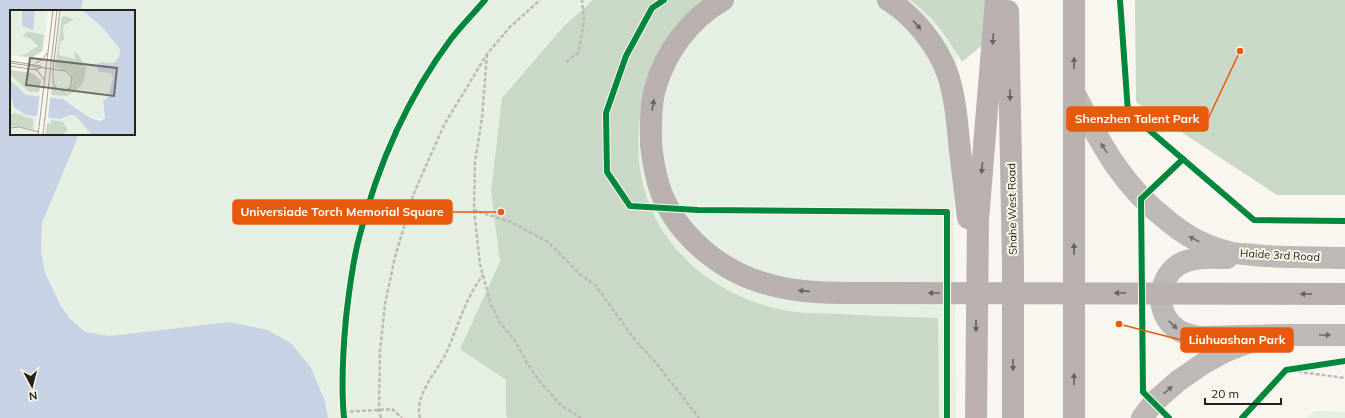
<svg xmlns="http://www.w3.org/2000/svg" width="1345" height="418" font-family="Mulish,sans-serif">
  <style>
    .green { fill: #e5f0e2 }
    .forest { fill: #cad8c7 }
    .water { fill: #c7d2e4 }
    .lines { fill: none; stroke-linecap: round; stroke-linejoin: round }
    .path { stroke: #bebab8; stroke-width: 2.5; stroke-dasharray: 4 2; stroke-linecap: butt }
    .secondary { stroke: #beb9b7; stroke-width: 22 }
    .primary { stroke: #b8b1af; stroke-width: 22 }
    .primary-bridge { stroke: #b8b1af; stroke-width: 22 }
    .cycleway-casing { stroke: #fdf7eb; stroke-width: 8 }
    .cycleway { stroke: #00873e; stroke-width: 6 }
    .oneway { fill: #68625b }
    .oneway2 { fill: #726d66 }
    .labels { text-anchor: middle; stroke-width: 4; stroke-linejoin: round; paint-order: stroke }
    .street-label { font-size: 11px; fill: #262116; stroke: #fdf7eb }
    .inset-road { fill: none; stroke: #a5a198; stroke-width: 1 }
    .view { fill: #706c62; fill-opacity: 0.15; stroke: #706c62; stroke-width: 2 }
    .inset-edge { fill: none; stroke: #262116; stroke-width: 2 }
    .leader { fill: none; stroke: #e8590c; stroke-width: 1.5 }
    .callout-dot { fill: #e8590c; stroke: #fdf7eb; stroke-width: 1.5 }
    .callout { fill: #e8590c; stroke: #e8590c; stroke-width: 1.5 }
    .callout-label { font-size: 12px; text-anchor: middle; font-weight: bold; fill: #fff }
  </style>
  <rect width="100%" height="100%" fill="#f9f6ef"/>
  <g class="green">
    <path d="M83 0H958L954 200 956 418H328L325 401 311 368 292 344 229 322 110 336 85 332 70 319 60 304 45 273 41 251 42 223 73 134H134V11H81Z"/>
    <path d="M1314 411 1345 412V418H1307Z"/>
  </g>
  <g class="forest">
    <path d="M593 0H706C692 21 677 41 663 62 658 69 649 78 646 87 641 100 640 115 639 128 631 216 687 284 770 307 793 314 817 313 841 314 874 316 906 317 938 318L939 418H507L506 415V380L460 349 500 262 491 191 502 98 564 26Z"/>
    <path d="M910 0H987L986 42 962 62C948 38 933 16 910 0Z"/>
    <path d="M1135 0H1345V195H1277L1136 102Z"/>
  </g>
  <path class="water" d="M0 0H83L81 11H11V134H79L42 223 41 251 45 273 60 304 70 319 85 332 110 336 229 322 268 330 292 344 311 368 325 401 328 418H0Z"/>
  <g class="lines">
    <g class="path">
      <path d="M487 54 482 118 475 162 474 210 511 222 548 242 580 274 596 286 635 340 656 363 699 418"/>
      <path d="M566 62 579 52 584 20 582 0"/>
      <path d="M474 210 480 264 491 305 501 324 516 342 527 363 540 382 562 406 581 418"/>
      <path d="M1286 370 1345 378"/>
      <path d="M344 412 392 409 402 418"/>
      <path d="M381 418 379 410 380 351 385 304 395 257 414 193 444 125 487 54 510 27 540 0"/>
      <path d="M420 418C414 394 438 371 447 351 459 324 465 299 483 275"/>
    </g>
    <g class="secondary">
      <path d="M1074 92C1100 143 1122 186 1168 221 1187 237 1208 248 1233 253 1239 254 1247 254 1254 255 1284 258 1315 257 1345 258"/>
      <path d="M1227 258C1211 258 1192 256 1178 265 1159 278 1155 309 1172 325 1180 333 1189 335 1200 337L1277 335"/>
      <path d="M1142 418 1154 402 1178 381 1204 363 1224 352 1247 343 1277 335H1345"/>
    </g>
    <g class="primary">
      <path d="M888 0C914 16 938 46 948 75 955 97 957 120 959 142 962 167 965 193 968 218"/>
      <path d="M1008 11 1013 264V418"/>
      <path d="M651 144C651 126 650 106 655 89 665 52 690 19 723 0"/>
      <path d="M976 418 978 220 996 0"/>
      <path d="M1074 418V0"/>
    </g>
    <path class="primary-bridge" d="M651 144C653 162 656 181 663 197 682 240 725 274 771 285 800 293 831 293 862 293L1345 294"/>
    <defs>
      <g id="cycleway">
        <path d="M664 0 652 8 626 56 606 113 607 172 630 206 698 210 947 212V418"/>
        <path d="M1120 0 1128 112 1254 220 1345 221"/>
        <path d="M344 418C341 386 343 350 346 318 349 292 352 264 359 238 377 167 407 98 451 39 462 25 474 13 485 0"/>
        <path d="M1169 418 1143 392 1141 199 1183 159"/>
        <path d="M1242 418 1286 370 1345 361"/>
      </g>
    </defs>
    <use href="#cycleway" class="cycleway-casing"/>
    <use href="#cycleway" class="cycleway"/>
  </g>
  <defs><path id="oneway-solid" d="M-6-.8H1V-3.2L6.5 0L1 3.2V.8H-6Z"/></defs>
  <g class="oneway">
    <use href="#oneway-solid" transform="translate(917 25) rotate(49)"/>
    <use href="#oneway-solid" transform="translate(993 39) rotate(95)"/>
    <use href="#oneway-solid" transform="translate(1074 63) rotate(-89)"/>
    <use href="#oneway-solid" transform="translate(1010 95) rotate(89)"/>
    <use href="#oneway-solid" transform="translate(653 105) rotate(-81)"/>
    <use href="#oneway-solid" transform="translate(982 168) rotate(95)"/>
    <use href="#oneway-solid" transform="translate(1074 249) rotate(-90)"/>
    <use href="#oneway-solid" transform="translate(804 291) rotate(-175)"/>
    <use href="#oneway-solid" transform="translate(934 293) rotate(-180)"/>
    <use href="#oneway-solid" transform="translate(1120 293) rotate(-180)"/>
    <use href="#oneway-solid" transform="translate(1306 294) rotate(-180)"/>
    <use href="#oneway-solid" transform="translate(976 326) rotate(90)"/>
    <use href="#oneway-solid" transform="translate(1013 365) rotate(90)"/>
    <use href="#oneway-solid" transform="translate(1074 379) rotate(-90)"/>
  </g>
  <g class="oneway2">
    <use href="#oneway-solid" transform="translate(1104 148) rotate(-122)"/>
    <use href="#oneway-solid" transform="translate(1194 239) rotate(-152)"/>
    <use href="#oneway-solid" transform="translate(1173 325) rotate(44)"/>
    <use href="#oneway-solid" transform="translate(1325 335)"/>
    <use href="#oneway-solid" transform="translate(1168 390) rotate(-41)"/>
  </g>
  <g class="labels">
    <g class="street-label">
      <text transform="translate(1012 209) rotate(-91)" y="4">Shahe West Road</text>
      <text transform="translate(1280 255) rotate(3)" y="4">Haide 3rd Road</text>
    </g>
  </g>
  <g transform="translate(10 10)">
    <rect width="125" height="125" fill="#f9f6ef"/>
    <path d="M0 0H38L33 41 22 48 0 45ZM51 0H72L90 15 110 39 109 47 104 53 91 52 92 63H101L103 68 98 87 93 91 94 110 77 106 54 89 41 88ZM0 60 22 63 31 70 25 125H0ZM60 105 68 107 82 125H36L38 107 50 109Z" fill="#e5f0e2"/>
    <path d="M55 6 64 9 53 16 54 30 50 32 49 45 65 49 64 42 68 44 77 59 72 75 67 79 57 86 41 85 42 74 45 79 53 81 59 79 63 73 60 62 45 57 52 7ZM17 21 34 25 32 41 22 47 8 46 16 44 28 36 21 29 13 26ZM0 60 22 63 31 70 29 82H20L0 65ZM4 103 23 109V119L0 116V105ZM41 110 53 112 58 120 53 125H35L37 113 41 114Z" fill="#cad8c7"/>
    <path d="M12 0H25L23 20 12 16ZM72 0H125V125H82L66 106 60 105 50 109 16 105 4 97 0 84V70L16 85 53 89 77 106 89 111 95 109 93 91 98 87 103 68 101 63 89 62 86 55 91 52 104 53 109 47 110 39 90 15Z" fill="#c7d2e4"/>
    <path d="M30 84 40 86 38 109 27 108Z" fill="#f9f6ef"/>
    <path class="inset-road" d="M0 51 31 56 29 59H23M0 53 56 61 62 68 60 78 54 81 46 78 43 73V59M25 53 32 50 37 43M0 56 27 60 35 71M43 60 50 0M0 118 9 117 29 122M28 125 43 0M33 125 47 0"/>
    <path class="view" d="M20 48 107 58 104 86 16 75Z"/>
    <rect width="125" height="125" class="inset-edge"/>
  </g>
  <path class="leader" d="M1240 51L1208 119M501 212L452 212M1119 324L1181 340"/>
  <g class="callout-dot">
    <circle cx="1240" cy="51" r="4"/>
    <circle cx="501" cy="212" r="4"/>
    <circle cx="1119" cy="324" r="4"/>
  </g>
  <g class="callout">
    <rect x="1067" y="107" width="141" height="24" rx="4"/>
    <rect x="233" y="200" width="219" height="24" rx="4"/>
    <rect x="1181" y="328" width="112" height="24" rx="4"/>
  </g>
  <g class="callout-label">
    <text x="1137" y="123">Shenzhen Talent Park</text>
    <text x="342" y="216">Universiade Torch Memorial Square</text>
    <text x="1237" y="344">Liuhuashan Park</text>
  </g>
  <g transform="translate(32 386) rotate(173)" stroke="#fdf7eb" stroke-width="3" paint-order="stroke">
  <path d="M0-3L7 15L0 10L-7 15Z" fill="#262116"/>
  <text y="-6" font-size="11" font-weight="bold" text-anchor="middle" fill="#262116">N</text>
  </g>
  <path d="M1205 398v6h76v-6" fill="none" stroke="#262116" stroke-width="2"/>
  <text x="1211" y="398" font-size="12" fill="#262116" stroke="#fdf7eb" stroke-width="3" paint-order="stroke">20 m</text>
</svg>
